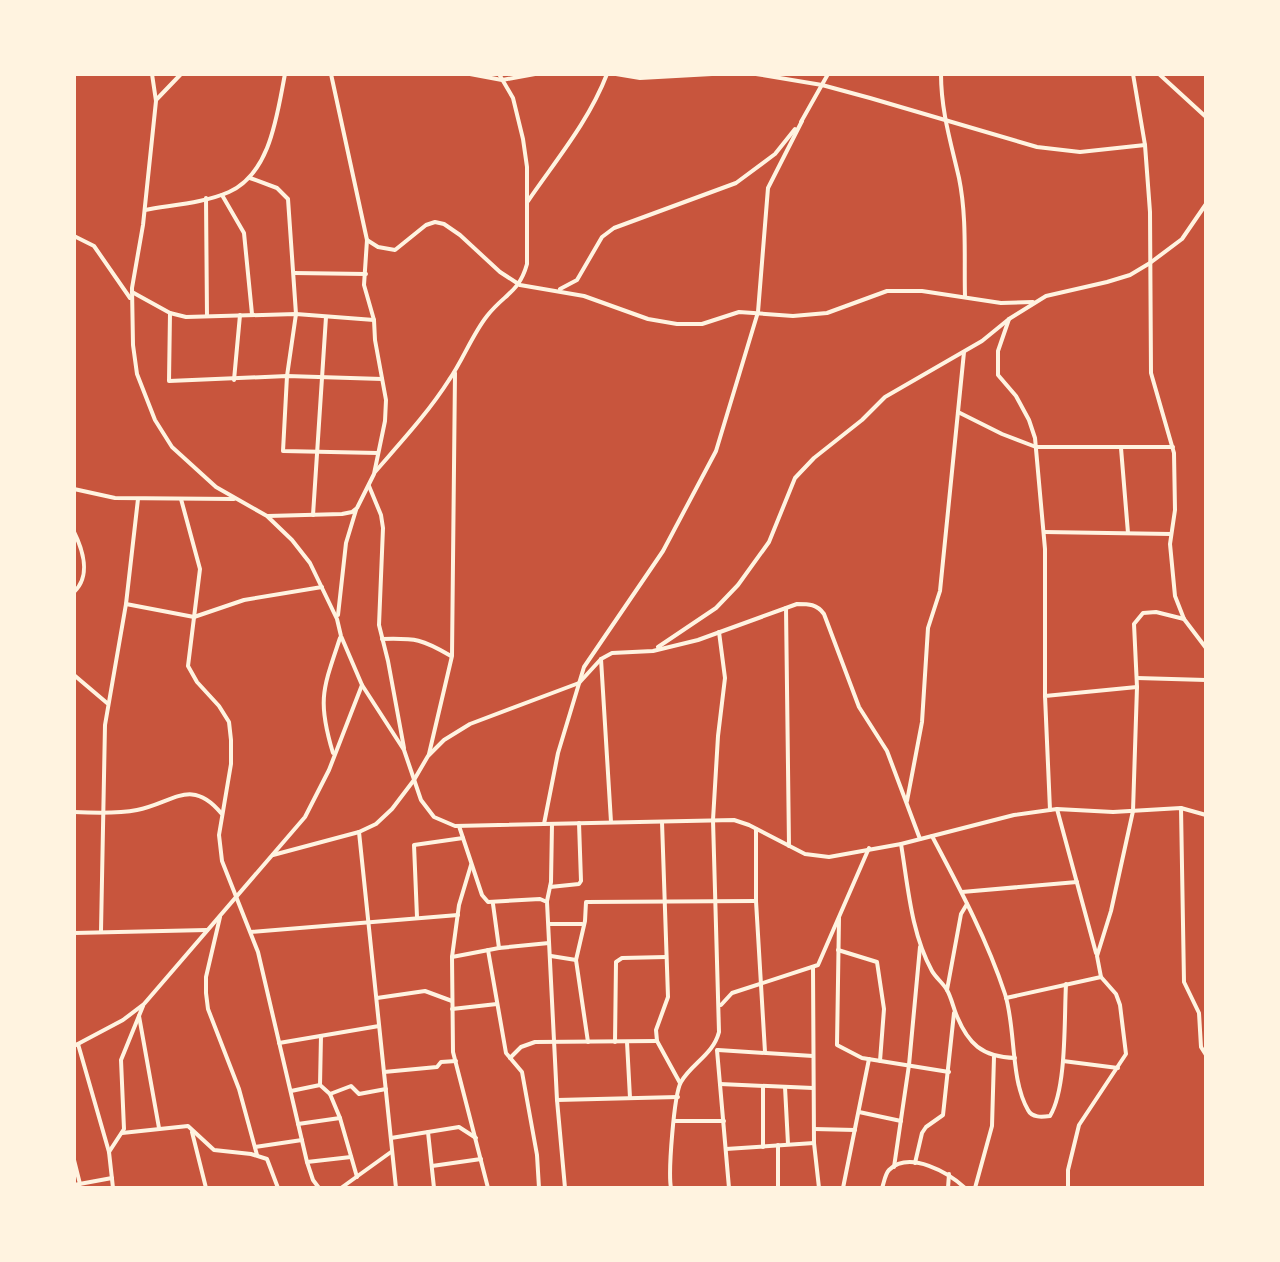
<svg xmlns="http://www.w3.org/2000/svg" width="1280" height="1262" font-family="'Nunito Sans',sans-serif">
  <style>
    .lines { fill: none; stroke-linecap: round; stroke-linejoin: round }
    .minor { stroke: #fff3e0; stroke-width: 4 }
  </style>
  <rect width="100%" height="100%" fill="#c8553d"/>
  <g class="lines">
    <g class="minor">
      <path d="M152 74 156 101 143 225 132 288 133 345 137 374 155 420 172 447 216 487 267 516 292 540 310 563 337 619 341 636 362 685 404 750 421 800 434 817 455 826 734 820 749 825 805 854 829 857 901 844 1014 815 1057 809 1113 812 1181 808 1206 815"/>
      <path d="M470 74 502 80 535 74"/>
      <path d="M616 74 640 78 712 74"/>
      <path d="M756 74 822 85 870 98 1037 147 1080 152 1145 145"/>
      <path d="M941 74C941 111 951 143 959 178 967 217 964 258 965 297"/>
      <path d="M1133 74 1145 145 1150 212 1151 373 1174 453 1175 510 1170 544 1175 596 1184 619 1206 648"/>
      <path d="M1159 74 1206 117"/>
      <path d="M157 99 181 74"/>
      <path d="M801 122 828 74"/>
      <path d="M250 178 277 188 288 199 296 314 287 376 283 451 378 453"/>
      <path d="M222 195 244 233 252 314"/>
      <path d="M206 198 207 316"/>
      <path d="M528 201C556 160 589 121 607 74"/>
      <path d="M145 210C172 205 204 203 229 192 271 173 277 114 285 74"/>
      <path d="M74 236 94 246 130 298"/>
      <path d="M367 240 378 247 395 250 426 225 435 222 444 224 460 235 500 272 520 285 584 296 648 319 677 324H702L739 312 793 316 827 313 887 291H922L1001 303 1033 302"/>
      <path d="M294 273 366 274"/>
      <path d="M560 289 577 280 602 237 614 228 736 183 775 154 795 129"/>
      <path d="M132 292 170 313 186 317 296 314 374 320"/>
      <path d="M170 313 169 381 287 376 382 379"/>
      <path d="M1009 319 998 351V375L1016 396 1029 420 1035 438 1045 549V696"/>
      <path d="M234 380 240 315"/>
      <path d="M958 412 1002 434 1036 447H1173"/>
      <path d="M1121 448 1128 533"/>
      <path d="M375 472C401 442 428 413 449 380 463 360 472 335 487 316 504 294 519 293 527 264V167L523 139 513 98 499 74"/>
      <path d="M369 486 381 515 383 528 379 625 388 661 404 748"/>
      <path d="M74 489 115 498 234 499"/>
      <path d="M181 499 200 569 188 666 197 682 219 706 229 722 231 740V764L219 835 222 861 258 952 307 1162 313 1180 319 1188"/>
      <path d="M313 515 326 317"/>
      <path d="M268 516 342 514 352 512 357 508 374 474 385 421 386 400 375 340 374 320 364 285 367 240 331 74"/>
      <path d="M74 532C83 550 91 576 74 592"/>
      <path d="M1044 532 1171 534"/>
      <path d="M126 604 194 617 244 600 322 587"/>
      <path d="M786 608 789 846"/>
      <path d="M338 615 346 543 356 510"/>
      <path d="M382 639C416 638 422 639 451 656"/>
      <path d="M658 647 716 608 738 585 769 542 795 478 814 458 862 420 885 397 982 341 1009 319 1046 296 1107 282 1130 275 1150 263 1182 239 1206 204"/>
      <path d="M601 659 611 822"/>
      <path d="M74 675 107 703"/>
      <path d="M1137 678 1206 680"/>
      <path d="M333 753C317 700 323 689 340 638"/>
      <path d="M429 754 452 656 455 373"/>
      <path d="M907 801 922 722 928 628 940 591 964 352"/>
      <path d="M1181 808 1184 982 1199 1013 1201 1047 1206 1055"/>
      <path d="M1057 809 1096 953"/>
      <path d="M1050 810 1045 696 1137 687"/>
      <path d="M74 812C94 813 117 814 137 810 173 803 191 777 221 813"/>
      <path d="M662 822 668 997 656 1030 657 1041 680 1083"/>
      <path d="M544 824 558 753 584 667 663 551 716 451 758 312 768 188 802 121"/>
      <path d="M459 826 482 895 488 902 540 899 547 902 557 1100 565 1188"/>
      <path d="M756 829V901L765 1052"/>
      <path d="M359 832 396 1188"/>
      <path d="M932 836C959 887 987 939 1005 994 1016 1028 1010 1079 1028 1110 1032 1118 1042 1117 1050 1116 1067 1088 1064 1019 1066 984"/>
      <path d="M901 844C908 886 911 933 932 971 936 978 943 983 947 990 951 997 953 1006 956 1014 968 1044 982 1057 1015 1058"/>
      <path d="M273 855 359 832 376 824 392 809 414 780 428 756 444 740 470 724 579 683 601 659 612 653 653 651 698 640 797 604C809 604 817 604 824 614L859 707 887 751 920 839"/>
      <path d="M471 865 459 905 452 957 453 1052 488 1188"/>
      <path d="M550 887 579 884 581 881 579 823"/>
      <path d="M962 892 1077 882"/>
      <path d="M547 901 551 882 552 824"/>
      <path d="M493 904 499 948"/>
      <path d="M220 917 206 977V993L208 1009 239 1089 257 1155"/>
      <path d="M417 917 414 845 463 838"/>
      <path d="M839 918 837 1045 862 1058 949 1072"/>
      <path d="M549 924H582"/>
      <path d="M101 931 105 725 126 604 138 499"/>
      <path d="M251 932 458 915"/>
      <path d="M74 933 207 930"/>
      <path d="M488 950 506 1053 522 1072 537 1155 539 1188"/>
      <path d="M838 950 877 962 884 1009 880 1061"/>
      <path d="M551 956 576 960"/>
      <path d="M452 957 499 948 549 943"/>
      <path d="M813 968 814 1143 819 1188"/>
      <path d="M947 990 961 914 967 904"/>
      <path d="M377 998 425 991 452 1001"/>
      <path d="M1006 998 1101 977"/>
      <path d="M721 1005 732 993 818 965 869 848"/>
      <path d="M452 1009 497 1004"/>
      <path d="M139 1016 159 1128"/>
      <path d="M321 1036 320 1085 330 1094 340 1118 357 1177"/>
      <path d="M588 1042 576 960 585 921 586 902 756 901"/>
      <path d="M615 1042 616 962 622 958 666 957"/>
      <path d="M627 1042 630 1098"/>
      <path d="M279 1043 379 1026"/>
      <path d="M78 1044 109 1152 113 1188"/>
      <path d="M74 1046 123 1020 144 1004 305 817 329 770 362 685"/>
      <path d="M717 1050 729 1188"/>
      <path d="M718 1050 813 1056"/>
      <path d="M510 1058 521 1047 535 1042 657 1041"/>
      <path d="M1063 1061 1118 1068"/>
      <path d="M384 1072 437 1067 441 1062 456 1061"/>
      <path d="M720 1084 813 1088"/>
      <path d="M785 1087 788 1144"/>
      <path d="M291 1091 320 1085"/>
      <path d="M330 1094 351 1086 359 1094 386 1089"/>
      <path d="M557 1100 678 1097"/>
      <path d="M859 1112 901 1121"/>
      <path d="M675 1121H724"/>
      <path d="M298 1124 340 1118"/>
      <path d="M814 1129 855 1130"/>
      <path d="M192 1132 206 1188"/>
      <path d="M428 1132 434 1188"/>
      <path d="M122 1133 188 1126 214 1150 251 1154 267 1159 278 1188"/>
      <path d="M391 1138 459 1127 476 1138"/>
      <path d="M778 1145V1188"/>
      <path d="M255 1147 302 1140"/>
      <path d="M763 1147V1086"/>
      <path d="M726 1149 814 1143"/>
      <path d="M109 1152 124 1129 121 1060 143 1006"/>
      <path d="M74 1160 80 1184"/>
      <path d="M307 1162 351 1157"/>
      <path d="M915 1163 922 1133 926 1127 943 1115 954 1013"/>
      <path d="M432 1166 481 1159"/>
      <path d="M894 1167 909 1065 920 947"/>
      <path d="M74 1185 112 1178"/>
      <path d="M341 1188 391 1152"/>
      <path d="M671 1188C668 1172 674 1094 681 1082 692 1063 713 1055 719 1032L713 820 718 736 725 678 719 632"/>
      <path d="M843 1188 869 1059"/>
      <path d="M882 1188C884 1183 885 1174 889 1170 910 1150 949 1173 965 1188"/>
      <path d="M948 1188 949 1174"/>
      <path d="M975 1188 992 1126 994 1057"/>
      <path d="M1068 1188V1170L1079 1125 1126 1054 1120 1005 1116 994 1101 977 1097 956 1111 911 1133 811 1137 687 1134 624 1143 613 1156 612 1184 619"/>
    </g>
  </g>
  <rect width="1280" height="1262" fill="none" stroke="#fff3e0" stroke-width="152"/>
</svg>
